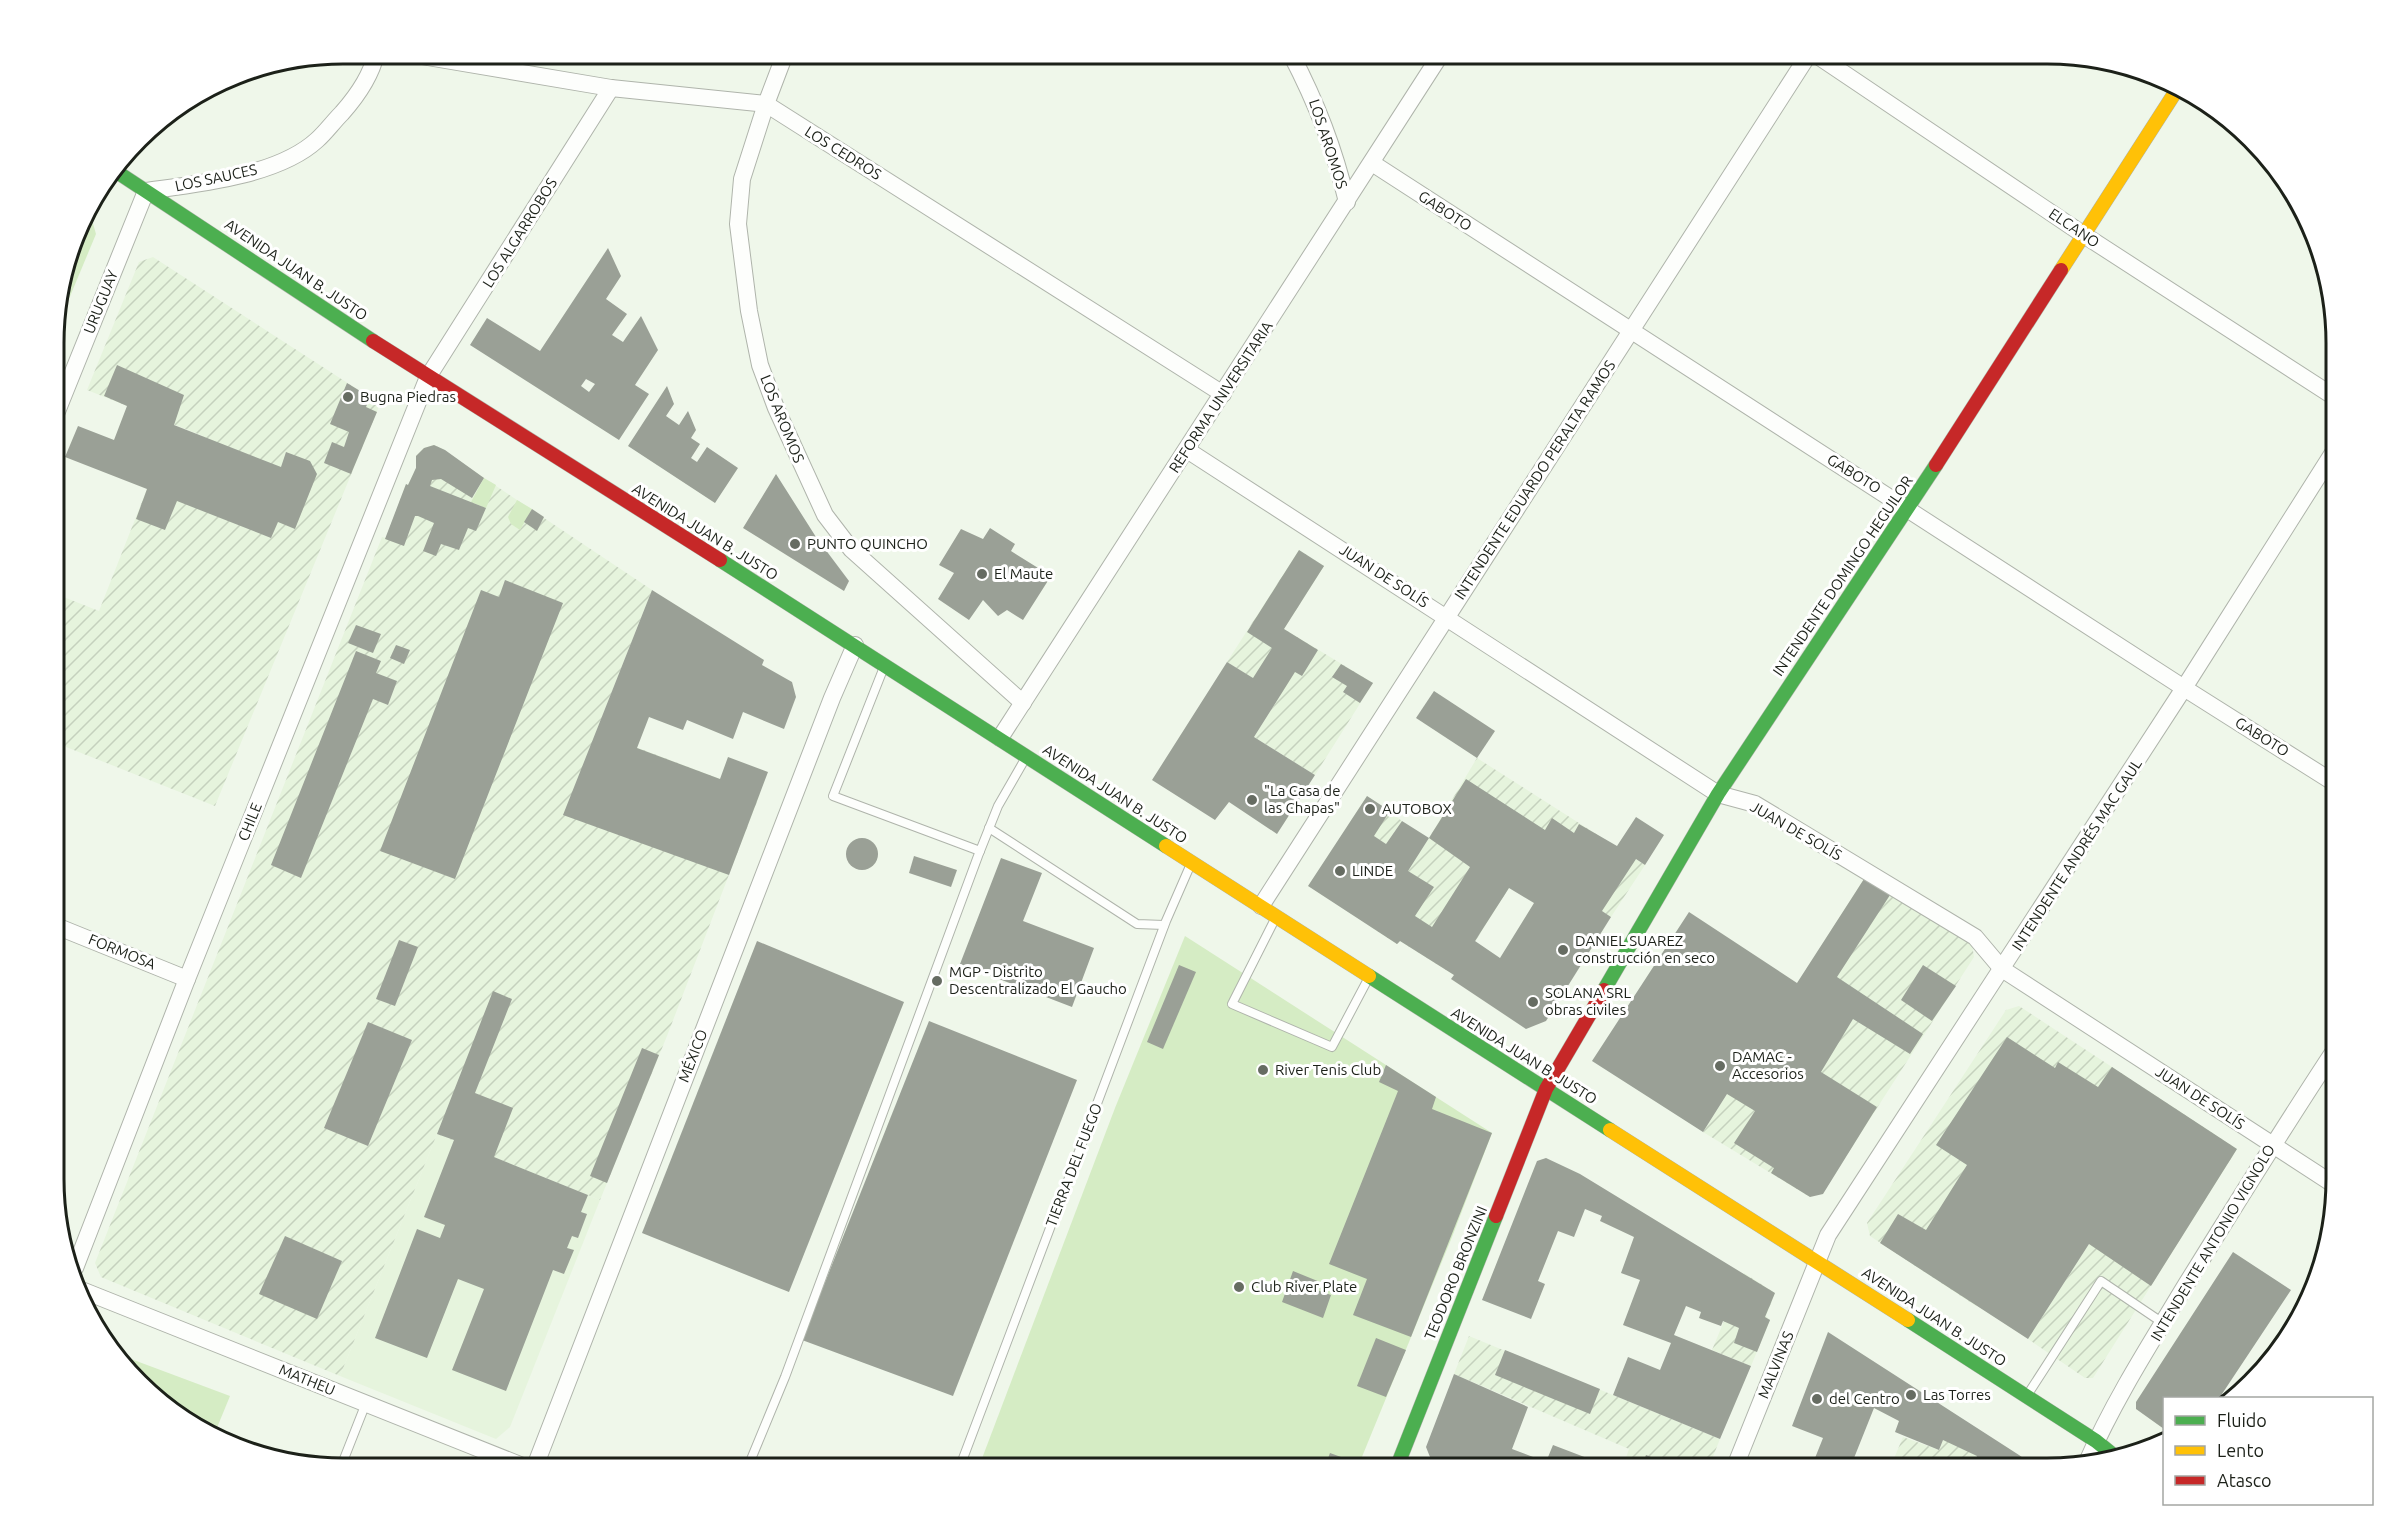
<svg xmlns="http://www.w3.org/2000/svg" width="2391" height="1523" font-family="Ubuntu,sans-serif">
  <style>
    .built { fill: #e6f4dd }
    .industrial { fill: url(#industrial-furrows) }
    .green { fill: #d5ecc4 }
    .building { fill: #9aa096; fill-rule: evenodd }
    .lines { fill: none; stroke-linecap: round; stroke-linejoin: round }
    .lane-casing { stroke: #afb4ab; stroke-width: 10 }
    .street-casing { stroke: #afb4ab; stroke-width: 18 }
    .fast-casing { stroke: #afb4ab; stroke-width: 15 }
    .slow-casing { stroke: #afb4ab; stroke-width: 15 }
    .jam-casing { stroke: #afb4ab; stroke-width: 15 }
    .lane { stroke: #fdfefc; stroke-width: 8 }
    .street { stroke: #fdfefc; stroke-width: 16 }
    .fast { stroke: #4caf50; stroke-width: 14 }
    .slow { stroke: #ffc107; stroke-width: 14 }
    .jam { stroke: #c62828; stroke-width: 14 }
    .poi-dot { fill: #666c62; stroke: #fff; stroke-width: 2 }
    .labels { text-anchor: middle; stroke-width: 6; stroke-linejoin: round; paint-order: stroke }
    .street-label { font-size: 15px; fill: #1c2119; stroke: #fff }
    .poi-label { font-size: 15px; fill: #1c2119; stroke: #fff; text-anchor: start }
    .rim { fill: none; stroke: #1c2119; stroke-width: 3 }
  </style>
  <defs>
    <pattern id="industrial-furrows" width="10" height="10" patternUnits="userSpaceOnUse" patternTransform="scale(1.5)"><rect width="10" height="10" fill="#e6f4dd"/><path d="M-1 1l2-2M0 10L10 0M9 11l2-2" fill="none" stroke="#c5d1bd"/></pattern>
  </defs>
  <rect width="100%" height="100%" fill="#eff7ea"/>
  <path class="built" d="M437 1134 600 1200 510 1427 496 1439 340 1376Z"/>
  <g class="industrial">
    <path d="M153 257 380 404 215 806 56 743V594L99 611 147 489 203 436 87 390 139 262Z"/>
    <path d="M434 445 445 450 448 454 652 590 596 732 760 794 667 1036 600 1200 437 1134 340 1376 101 1277 95 1263 382 537 386 538 406 484 408 485 416 468V456L424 448Z"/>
    <path d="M1299 550 1324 566 1284 629 1373 683 1315 775 1254 737 1280 696 1227 662Z"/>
    <path d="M1477 758 1645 865 1611 917 1524 864 1454 975 1400 941 1397 944 1371 927 1429 838Z"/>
    <path d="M1367 796 1402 821 1386 844 1351 821Z"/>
    <path d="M1864 879 1972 944 1974 957 1841 1164 1810 1197 1703 1132Z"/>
    <path d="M2019 1006 2237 1149 2093 1378H2085L2028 1339 2089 1244 2038 1210 1976 1306 1870 1236 1867 1223 2006 1010Z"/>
    <path d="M1744 1273 1775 1293 1766 1316 1770 1320 1751 1366 1712 1350Z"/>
    <path d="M1469 1336 1720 1439 1708 1469H1622L1629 1449 1454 1374Z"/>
    <path d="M1953 1414 1987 1435 1971 1468H1890L1903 1437 1939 1450Z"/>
  </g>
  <g class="green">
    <path d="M84 215 92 220 96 234 56 330V306Z"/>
    <path d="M484 478 496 485 486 508 471 502Z"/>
    <path d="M517 500 532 509 520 530 511 524 508 517Z"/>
    <path d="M1185 936 1492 1133 1452 1237 1357 1469H978L1115 1108Z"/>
    <path d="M115 1353 230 1396 214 1435 183 1420Z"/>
  </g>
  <g class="building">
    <path d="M608 248 621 276 606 299 627 314 612 335 623 342 641 316 658 350 635 385 649 394 619 440 470 345 487 318 540 351ZM586 379 595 384 589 392 581 386Z"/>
    <path d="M117 365 184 395 174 425 281 467 286 452 310 461 317 474 295 529 278 522 271 538 177 501 165 530 136 519 147 489 65 457 78 426 114 440 127 406 104 396Z"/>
    <path d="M347 383 370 397 366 407 377 412 351 474 324 463 332 442 344 447 349 432 330 424Z"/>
    <path d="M667 386 674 404 666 416 679 425 688 411 696 430 691 438 700 444 691 458 697 462 707 447 738 468 715 503 628 446Z"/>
    <path d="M434 445 445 450 484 478 472 498 441 479 432 480 430 486 486 508 476 531 468 528 459 550 441 544 436 556 423 551 434 523 418 516H415L404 546 385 539 406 484 408 485 416 468V456L424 448Z"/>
    <path d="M776 474 816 537 849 581 844 591 743 528Z"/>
    <path d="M532 509 544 517 537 531 524 522Z"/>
    <path d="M990 528 1015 544 1011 551 1051 576 1023 620 1007 610 998 616 983 600 969 620 938 599 954 573 939 565 961 529 983 539Z"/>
    <path d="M1299 550 1324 566 1284 629 1318 650 1302 676 1295 672 1254 737 1315 775 1277 834 1229 802 1215 820 1152 780 1227 662 1253 678 1272 648 1247 632Z"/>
    <path d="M505 580 563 603 455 879 380 851 481 590 499 597Z"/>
    <path d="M652 590 764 660 762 665 792 682 796 697 784 729 743 712 733 739 687 720 683 730 649 717 637 748 720 779 728 757 768 772 729 875 563 815Z"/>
    <path d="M356 625 381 634 373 653 348 643Z"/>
    <path d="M396 645 410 650 404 664 390 658Z"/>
    <path d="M356 651 381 661 376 673 397 681 388 705 373 699 301 878 271 865Z"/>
    <path d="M1341 664 1373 683 1360 703 1343 692 1347 686 1332 677Z"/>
    <path d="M1434 691 1495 731 1477 758 1416 718Z"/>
    <path d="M1466 779 1545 830 1552 818 1574 833 1579 824 1617 846 1636 817 1664 835 1645 865 1636 859 1602 911 1611 917 1546 1021 1526 1029 1451 979 1454 975 1400 941 1397 944 1308 886 1367 796 1390 811 1374 836 1386 844 1402 821 1429 838 1408 871 1434 887 1415 916 1432 927 1470 867 1429 838ZM1509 888 1534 903 1500 958 1475 941Z"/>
    <circle cx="862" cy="854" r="16"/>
    <path d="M914 856 957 870 951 887 909 873Z"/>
    <path d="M1001 858 1042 873 1023 921 1094 948 1072 1007 960 964Z"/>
    <path d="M1864 879 1890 895 1837 977 1923 1034 1910 1054 1853 1019 1821 1072 1877 1107 1823 1194 1810 1197 1771 1173 1774 1168 1734 1143 1755 1111 1727 1094 1703 1132 1592 1061 1689 912 1797 983Z"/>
    <path d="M399 940 418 947 395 1006 376 999Z"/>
    <path d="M757 941 904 1002 789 1292 642 1233Z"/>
    <path d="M1179 965 1196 972 1163 1049 1147 1042Z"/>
    <path d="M1923 965 1956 986 1932 1021 1901 1000Z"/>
    <path d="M493 991 512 999 475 1093 513 1108 494 1157 588 1195 581 1212 587 1214 578 1238 572 1236 567 1248 574 1250 564 1274 553 1270 506 1391 452 1370 484 1289 458 1279 427 1358 375 1338 417 1229 440 1238 445 1225 424 1217 454 1140 437 1134Z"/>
    <path d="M929 1021 1077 1080 953 1396 802 1340Z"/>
    <path d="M368 1022 412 1040 368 1146 324 1128Z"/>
    <path d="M2007 1037 2055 1068 2058 1062 2098 1087 2112 1067 2237 1149 2151 1286 2089 1244 2028 1339 1880 1243 1898 1214 1926 1230 1967 1165 1936 1145Z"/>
    <path d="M642 1048 659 1055 607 1183 590 1176Z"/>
    <path d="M1386 1065 1436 1097 1432 1109 1492 1133 1411 1337 1353 1315 1367 1279 1329 1264 1398 1091 1379 1082Z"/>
    <path d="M1546 1158 1580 1174 1775 1293 1765 1317 1770 1320 1757 1352 1734 1343 1739 1328 1723 1321 1721 1326 1699 1318 1701 1312 1686 1306 1674 1335 1751 1366 1720 1439 1613 1395 1628 1357 1660 1370 1671 1343 1623 1325 1640 1280 1621 1273 1634 1237 1600 1221 1602 1216 1585 1209 1574 1237 1558 1231 1538 1281 1545 1284 1531 1319 1482 1300 1537 1161Z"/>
    <path d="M285 1236 342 1261 317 1319 259 1294Z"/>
    <path d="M2233 1252 2291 1290 2222 1394 2227 1398H2164V1429L2136 1409V1402Z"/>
    <path d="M1293 1271 1320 1282 1317 1290 1331 1295 1323 1318 1282 1302Z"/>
    <path d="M1828 1332 2019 1455 2037 1468H1984L1973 1464 1977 1456 1943 1440 1939 1450 1895 1432 1899 1421 1874 1408 1850 1468H1811L1823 1438 1792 1426Z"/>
    <path d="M1376 1338 1406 1350 1386 1397 1357 1386Z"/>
    <path d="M1505 1350 1600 1389 1590 1414 1495 1375Z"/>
    <path d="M1454 1374 1528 1407 1512 1449 1546 1462 1553 1445 1587 1458 1583 1469H1461L1430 1457 1426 1447Z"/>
    <path d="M1330 1453 1341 1457 1336 1469H1324Z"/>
    <path d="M1646 1455 1679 1468V1469H1641Z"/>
  </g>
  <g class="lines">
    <defs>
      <g id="lane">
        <path d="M884 667 833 796 980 851"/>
        <path d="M989 828 1137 924 1164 925"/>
        <path d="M1275 919 1232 1004 1332 1047 1368 979"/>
        <path d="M2028 1394 2101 1281 2163 1323"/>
        <path d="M340 1469 366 1403"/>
        <path d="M747 1469 785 1377 978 856 998 806 1025 759"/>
        <path d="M959 1469 1166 921 1190 866"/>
      </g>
      <g id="street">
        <path d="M410 54 611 88 766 104 1223 394"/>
        <path d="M785 54 766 104 742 179 738 224 749 311 760 365 776 408 825 515 851 549 1023 703"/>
        <path d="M1291 54C1317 104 1334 148 1347 202"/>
        <path d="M1815 54 2084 235 2336 398"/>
        <path d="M1372 163 2184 688 2336 784"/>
        <path d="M56 414 146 191C197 184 278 176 317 140 326 132 333 122 342 113 357 96 371 76 376 54"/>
        <path d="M1187 450 1718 794 1755 804 1975 937 2002 969 2336 1186"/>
        <path d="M1000 738 1441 54"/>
        <path d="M1261 906 1809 54"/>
        <path d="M56 926 187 979"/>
        <path d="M75 1268 187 979 428 377 611 88"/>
        <path d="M84 1291 530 1469"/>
        <path d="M2087 1462C2114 1400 2152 1341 2187 1283 2236 1204 2285 1125 2336 1048"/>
        <path d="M534 1469 832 698 855 645"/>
        <path d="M1734 1469 1828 1235 2184 688 2336 448"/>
      </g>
      <g id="fast">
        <path d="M117 172 373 341"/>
        <path d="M720 560 1166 846"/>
        <path d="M1369 976 1610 1130"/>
        <path d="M1604 990 1718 794 1936 465"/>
        <path d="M1908 1320 2096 1441 2112 1454"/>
        <path d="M1396 1469 1496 1216"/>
      </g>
      <g id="slow">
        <path d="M2061 270 2178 88"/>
        <path d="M1166 846 1369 976"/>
        <path d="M1610 1130 1908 1320"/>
      </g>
      <g id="jam">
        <path d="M373 341 720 560"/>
        <path d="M1936 465 2061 270"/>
        <path d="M1496 1216 1546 1089 1604 990"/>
      </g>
    </defs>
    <use href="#lane" class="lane-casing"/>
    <use href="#street" class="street-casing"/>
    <use href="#fast" class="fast-casing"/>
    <use href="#slow" class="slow-casing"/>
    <use href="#jam" class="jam-casing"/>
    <use href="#lane" class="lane"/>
    <use href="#street" class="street"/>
    <use href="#fast" class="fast"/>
    <use href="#slow" class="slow"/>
    <use href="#jam" class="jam"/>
  </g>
  <g class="poi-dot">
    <circle cx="348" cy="397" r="6"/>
    <circle cx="795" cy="544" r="6"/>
    <circle cx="982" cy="574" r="6"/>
    <circle cx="1252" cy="800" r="6"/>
    <circle cx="1370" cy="809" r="6"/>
    <circle cx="1340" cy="871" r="6"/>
    <circle cx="1563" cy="950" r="6"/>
    <circle cx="937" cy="981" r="6"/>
    <circle cx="1533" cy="1002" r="6"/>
    <circle cx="1720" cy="1066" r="6"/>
    <circle cx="1263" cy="1070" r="6"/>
    <circle cx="1239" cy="1287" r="6"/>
    <circle cx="1911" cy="1395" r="6"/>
    <circle cx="1817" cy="1399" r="6"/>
  </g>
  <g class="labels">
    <g class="street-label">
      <text transform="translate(1328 144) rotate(72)" y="5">LOS AROMOS</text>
      <text transform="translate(843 153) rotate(32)" y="5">LOS CEDROS</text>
      <text transform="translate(216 178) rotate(-12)" y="5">LOS SAUCES</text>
      <text transform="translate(1445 211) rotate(33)" y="5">GABOTO</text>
      <text transform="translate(2074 228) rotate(34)" y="5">ELCANO</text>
      <text transform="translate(520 233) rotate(-58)" y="5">LOS ALGARROBOS</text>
      <text transform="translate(296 270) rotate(34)" y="5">AVENIDA JUAN B. JUSTO</text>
      <text transform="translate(101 302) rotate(-68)" y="5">URUGUAY</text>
      <text transform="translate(1221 397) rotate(-57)" y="5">REFORMA UNIVERSITARIA</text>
      <text transform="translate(782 419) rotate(68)" y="5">LOS AROMOS</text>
      <text transform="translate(1854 474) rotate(32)" y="5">GABOTO</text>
      <text transform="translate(1535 480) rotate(-57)" y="5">INTENDENTE EDUARDO PERALTA RAMOS</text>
      <text transform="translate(705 532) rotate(32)" y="5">AVENIDA JUAN B. JUSTO</text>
      <text transform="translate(1384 576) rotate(33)" y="5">JUAN DE SOLÍS</text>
      <text transform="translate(1843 576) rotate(-56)" y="5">INTENDENTE DOMINGO HEGUILOR</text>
      <text transform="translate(2262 737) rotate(32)" y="5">GABOTO</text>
      <text transform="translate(1115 794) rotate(33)" y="5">AVENIDA JUAN B. JUSTO</text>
      <text transform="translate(250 822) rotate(-68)" y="5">CHILE</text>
      <text transform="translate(1796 831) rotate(30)" y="5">JUAN DE SOLÍS</text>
      <text transform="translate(2077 855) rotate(-57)" y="5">INTENDENTE ANDRÉS MAC GAUL</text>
      <text transform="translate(122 952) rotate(22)" y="5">FORMOSA</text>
      <text transform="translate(693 1056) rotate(-69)" y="5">MÉXICO</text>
      <text transform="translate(1524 1056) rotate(32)" y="5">AVENIDA JUAN B. JUSTO</text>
      <text transform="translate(2200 1098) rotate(33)" y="5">JUAN DE SOLÍS</text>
      <text transform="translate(1074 1165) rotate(-69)" y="5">TIERRA DEL FUEGO</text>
      <text transform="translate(2213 1243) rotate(-59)" y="5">INTENDENTE ANTONIO VIGNOLO</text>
      <text transform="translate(1456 1273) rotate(-68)" y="5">TEODORO BRONZINI</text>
      <text transform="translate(1934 1317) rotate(33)" y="5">AVENIDA JUAN B. JUSTO</text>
      <text transform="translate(1776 1365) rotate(-68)" y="5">MALVINAS</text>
      <text transform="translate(307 1380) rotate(22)" y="5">MATHEU</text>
    </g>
    <g class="poi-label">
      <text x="360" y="402">Bugna Piedras</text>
      <text x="807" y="549">PUNTO QUINCHO</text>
      <text x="994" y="579">El Maute</text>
      <text x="1264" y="796">"La Casa de<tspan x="1264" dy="17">las Chapas"</tspan></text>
      <text x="1382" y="814">AUTOBOX</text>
      <text x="1352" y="876">LINDE</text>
      <text x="1575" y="946">DANIEL SUAREZ<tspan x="1575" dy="17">construcción en seco</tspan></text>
      <text x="949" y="977">MGP - Distrito<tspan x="949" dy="17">Descentralizado El Gaucho</tspan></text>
      <text x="1545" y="998">SOLANA SRL<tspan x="1545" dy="17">obras civiles</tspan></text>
      <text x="1732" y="1062">DAMAC -<tspan x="1732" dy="17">Accesorios</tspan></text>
      <text x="1275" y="1075">River Tenis Club</text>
      <text x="1251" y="1292">Club River Plate</text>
      <text x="1923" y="1400">Las Torres</text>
      <text x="1829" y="1404">del Centro</text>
    </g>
  </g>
  <path d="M0 0H2391V1523H0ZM343 64H2047A279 279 0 0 1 2326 343V1179A279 279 0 0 1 2047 1458H343A279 279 0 0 1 64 1179V343A279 279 0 0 1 343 64Z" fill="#fff" fill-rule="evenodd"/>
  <path class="rim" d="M343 64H2047A279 279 0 0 1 2326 343V1179A279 279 0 0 1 2047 1458H343A279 279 0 0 1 64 1179V343A279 279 0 0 1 343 64Z"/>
  <rect x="2163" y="1397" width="210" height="108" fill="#ffffff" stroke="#a4a6a3" stroke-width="1.5"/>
  <rect x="2175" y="1416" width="30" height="9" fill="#4caf50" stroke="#a4a6a3" stroke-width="1.5"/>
  <text x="2217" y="1427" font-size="18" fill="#1c2119">Fluido</text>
  <rect x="2175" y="1446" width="30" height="9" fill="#ffc107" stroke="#a4a6a3" stroke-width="1.5"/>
  <text x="2217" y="1457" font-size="18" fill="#1c2119">Lento</text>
  <rect x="2175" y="1476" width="30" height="9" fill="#c62828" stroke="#a4a6a3" stroke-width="1.5"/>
  <text x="2217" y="1487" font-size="18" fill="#1c2119">Atasco</text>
</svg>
